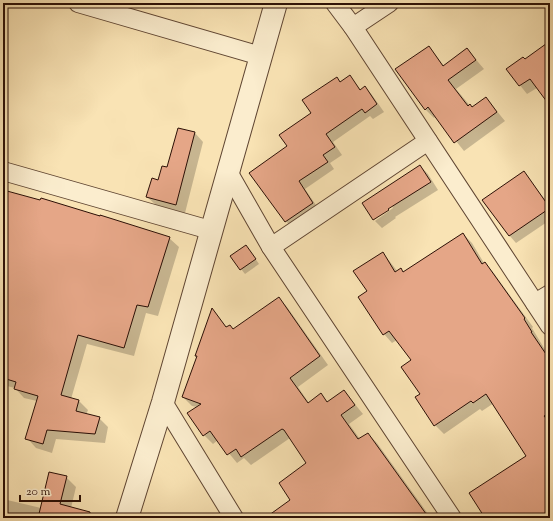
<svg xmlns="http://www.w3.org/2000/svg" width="553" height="521" font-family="'Sorts Mill Goudy',serif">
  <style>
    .shadow { fill: #0003 }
    .building { fill: #e5a687; stroke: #2c1006 }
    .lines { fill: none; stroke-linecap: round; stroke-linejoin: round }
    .minor-casing { stroke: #5f4532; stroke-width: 20 }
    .tertiary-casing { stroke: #5f4532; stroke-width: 24 }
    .minor { stroke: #fbedce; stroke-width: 18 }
    .tertiary { stroke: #fbedce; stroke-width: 22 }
  </style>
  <rect width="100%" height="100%" fill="#f9e3b4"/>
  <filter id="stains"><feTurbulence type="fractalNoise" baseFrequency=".005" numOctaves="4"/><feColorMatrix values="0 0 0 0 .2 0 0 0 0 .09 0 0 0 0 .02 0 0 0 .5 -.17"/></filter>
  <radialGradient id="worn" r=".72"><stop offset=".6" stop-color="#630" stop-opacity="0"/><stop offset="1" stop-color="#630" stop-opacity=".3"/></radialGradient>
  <g class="shadow">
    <path d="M550 42V100L537 88 527 94 507 69 525 60Z"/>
    <path d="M429 47 444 66 467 49 484 69 456 89 472 108 486 98 505 121 464 151 436 116 434 118 425 109Z"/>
    <path d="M350 77 361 90 365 87 372 95 384 112 373 119 370 116 333 142 342 155 330 163 334 169 305 189 320 211 293 229 286 221 288 146 337 78 341 82Z"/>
    <path d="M178 129 195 133 203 142 185 213 156 205 147 197 168 169Z"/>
    <path d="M420 166 428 174 438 190 395 217 396 218 382 228 375 221 393 208 392 206 374 220 363 203Z"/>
    <path d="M524 173 550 206V220L516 243 509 235Z"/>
    <path d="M3 191 169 238 179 247 158 316 146 313 134 356 87 344 71 399 79 401 88 410 86 415 99 418 108 427 105 443 56 439 52 453 36 448 27 438 37 401 24 398 15 388 3 385Z"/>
    <path d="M463 234 472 243 484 263 493 272 533 327 532 328 550 358V518H487L528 456 494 403 482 411 480 409 444 434 435 425 416 397 421 394 413 360 397 340 392 343 384 334 368 292 383 253 398 272 401 270 404 273Z"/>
    <path d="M250 251 259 264 245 274 241 269Z"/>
    <path d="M279 298 287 307 328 365 298 387 309 403 321 395 328 402 344 391 363 414 349 424 360 439 368 434 377 443 431 518H266L292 500 308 464 290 438 251 465 244 458 237 463 218 440 213 444 204 435 197 407 192 406 183 397 198 357 196 355 212 309 227 328 233 330Z"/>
    <path d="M66 477 76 487 71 508 90 518H3V499L41 508Z"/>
  </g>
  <g class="building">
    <path d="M550 41V106L530 79 519 86 506 69 523 57 525 59Z"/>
    <path d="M429 46 443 66 467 48 476 60 448 80 468 106 470 104 472 107 486 97 497 112 454 143 428 107 425 110 395 69Z"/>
    <path d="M350 75 360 90 365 86 377 104 365 113 362 109 326 134 335 147 323 155 328 162 299 181 313 203 285 222 249 173 287 146 279 135 311 113 302 100 337 77 340 82Z"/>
    <path d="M178 128 195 132 176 205 146 197 152 178 158 180 162 166 167 167Z"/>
    <path d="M420 165 431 182 388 209 389 210 373 220 362 203Z"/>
    <path d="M524 171 550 208 509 236 482 200Z"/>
    <path d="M7 191 40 200 41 198 100 216V215L170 237 148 307 137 305 124 348 78 335 61 395 79 400 76 411 100 417 95 434 47 430 43 444 25 439 38 396 14 389 16 382 3 378V206Z"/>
    <path d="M463 233 482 264 485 262 525 318 524 319 532 332H531L550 360V412L544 416 550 423V518H485L469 493 526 456 486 394 473 403 471 401 434 426 415 397 420 394 401 367 411 360 389 331 383 335 358 297 367 291 353 271 383 252 395 272 401 268 403 272Z"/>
    <path d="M246 245 256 259 240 270 230 256Z"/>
    <path d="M279 297 320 356 290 378 308 403 321 393 327 402 344 390 355 405 341 415 358 439 368 433 429 518H265L290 500 279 483 306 463 284 430 282 429 241 457 236 449 227 455 210 431 203 436 187 413 201 404 182 397 197 356H195L212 308 226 327 230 325 233 329Z"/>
    <path d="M49 472 67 476 60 504 90 512V518H38Z"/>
  </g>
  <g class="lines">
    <defs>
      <g id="minor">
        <path d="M78 3 261 56"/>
        <path d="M335 3 353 27 550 326"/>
        <path d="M353 27 389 3"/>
        <path d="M227 170 271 247 452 518"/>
        <path d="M3 171 210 230"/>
        <path d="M271 247 428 141"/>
        <path d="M535 303 550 294"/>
        <path d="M163 402 234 518"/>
      </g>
      <path id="tertiary" d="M127 518 163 402 276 3"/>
    </defs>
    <use href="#minor" class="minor-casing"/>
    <use href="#tertiary" class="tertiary-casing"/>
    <use href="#minor" class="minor"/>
    <use href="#tertiary" class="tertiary"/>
  </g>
  <rect width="553" height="521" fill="none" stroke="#f9e3b4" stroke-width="16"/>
  <rect x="4" y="4" width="545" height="513" fill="none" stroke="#2c1006" stroke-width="2"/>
  <rect x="8" y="8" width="537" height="505" fill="none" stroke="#2c1006"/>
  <path d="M20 495v6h60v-6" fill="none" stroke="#2c1006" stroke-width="2"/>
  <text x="26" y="495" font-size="12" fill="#2c1006" stroke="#fbedce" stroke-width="3" paint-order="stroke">20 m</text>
  <rect width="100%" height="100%" filter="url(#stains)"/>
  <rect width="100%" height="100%" fill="url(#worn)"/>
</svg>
